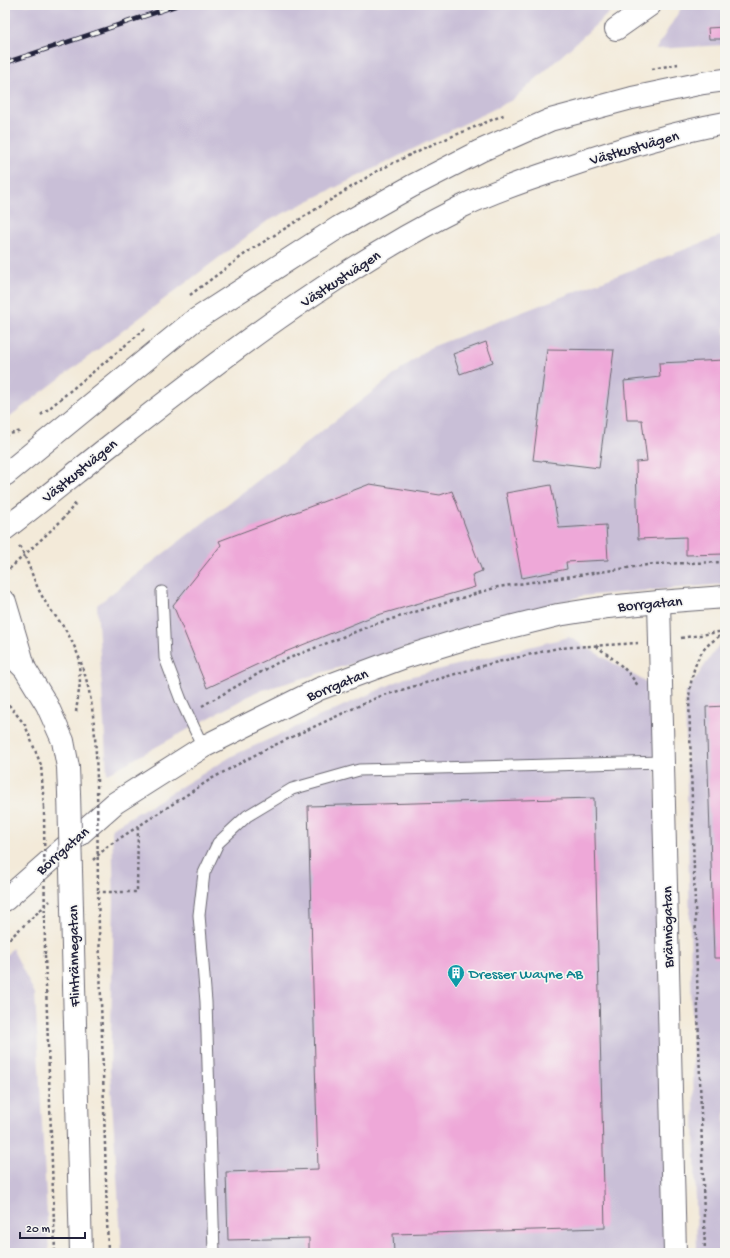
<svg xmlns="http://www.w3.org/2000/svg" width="730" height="1258" font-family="'Gochi Hand',sans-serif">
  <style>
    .industrial { fill: #c9bfd7 }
    .building { fill: #eea8d8 }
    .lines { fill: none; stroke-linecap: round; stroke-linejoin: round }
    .lane-casing { stroke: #6b6872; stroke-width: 13 }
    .street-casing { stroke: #6b6872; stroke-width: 24 }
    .secondary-casing { stroke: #6b6872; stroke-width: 24 }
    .path { stroke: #6b6872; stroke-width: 2.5; stroke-dasharray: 3 3; stroke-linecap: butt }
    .lane { stroke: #fff; stroke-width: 11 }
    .street { stroke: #fff; stroke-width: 22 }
    .secondary { stroke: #fff; stroke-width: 22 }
    .rail-casing { stroke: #22223b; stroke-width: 4.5 }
    .rail { stroke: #f6f6f2; stroke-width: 3; stroke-dasharray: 9; stroke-linecap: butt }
    .secondary-bridge-casing { stroke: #6b6872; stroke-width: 24; stroke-linecap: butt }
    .path-bridge { stroke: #6b6872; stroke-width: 2.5; stroke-dasharray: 3 3; stroke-linecap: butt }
    .secondary-bridge { stroke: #fff; stroke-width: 22 }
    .labels { text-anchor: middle; stroke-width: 3.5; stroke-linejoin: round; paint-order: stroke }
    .street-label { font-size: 15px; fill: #22223b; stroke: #f6f6f2 }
    .culture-label { font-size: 15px; fill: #0d838f; stroke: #f6f6f2; text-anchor: start }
  </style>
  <rect width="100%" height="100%" fill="#f6f6f2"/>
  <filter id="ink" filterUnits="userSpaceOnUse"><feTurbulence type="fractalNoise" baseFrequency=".025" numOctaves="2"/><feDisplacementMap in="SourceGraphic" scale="8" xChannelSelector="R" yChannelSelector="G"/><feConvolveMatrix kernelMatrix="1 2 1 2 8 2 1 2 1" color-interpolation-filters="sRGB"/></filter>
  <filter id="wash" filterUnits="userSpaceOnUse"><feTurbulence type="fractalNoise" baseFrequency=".012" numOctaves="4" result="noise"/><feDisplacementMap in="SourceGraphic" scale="16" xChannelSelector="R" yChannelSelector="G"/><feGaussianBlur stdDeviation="0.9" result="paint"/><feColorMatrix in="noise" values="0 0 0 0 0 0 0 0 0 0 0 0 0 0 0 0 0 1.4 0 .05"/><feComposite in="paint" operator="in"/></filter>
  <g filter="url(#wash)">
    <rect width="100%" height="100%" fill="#f3ead9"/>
    <g class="industrial">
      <path d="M5 5H621L611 11 514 99 266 222 5 420Z"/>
      <path d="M683 5H725V45L656 49Z"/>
      <path d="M725 235V584L582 596 256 692 107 774 97 605 429 348 717 237Z"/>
      <path d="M725 636V1253H697L685 694Z"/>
      <path d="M569 637 654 687 667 1253H122L110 1071 114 902 112 828 234 755 405 678Z"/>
      <path d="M12 948 35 994 49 1253H5V957Z"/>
    </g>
    <g id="blocks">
      <g class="building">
        <path d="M725 27V39H709L708 28Z"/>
        <path d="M486 342 493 362 460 374 453 354Z"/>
        <path d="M547 349 614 350 599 468 533 460Z"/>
        <path d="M725 360V554L686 555V537L638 539 636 462 647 461 642 420H627L624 381 660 377 659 363Z"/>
        <path d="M370 484 440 495 452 491 482 571 472 575 475 587 371 617 273 657 207 688 173 605 221 545 219 541Z"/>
        <path d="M551 485 559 528 606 525 608 560 566 562 567 569 522 578 506 493Z"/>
        <path d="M725 706V958H714L706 707Z"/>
        <path d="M594 798 605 1228 393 1234 394 1253H309V1238L228 1240 226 1172 318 1169 308 806Z"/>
      </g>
    </g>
  </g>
  <g filter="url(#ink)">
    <use href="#blocks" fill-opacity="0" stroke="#6b6872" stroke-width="1"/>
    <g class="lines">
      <defs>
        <g id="lane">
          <path d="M162 592 165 658 181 700 203 747"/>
          <path d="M214 1253 206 1002 199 915 204 873 218 843 247 816 292 789 359 770 663 762"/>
        </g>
        <g id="street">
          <path d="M616 29 650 5"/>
          <path d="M659 602 675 1253"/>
          <path d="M5 900 115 803 203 747 319 689 405 657 477 635 558 615 608 607 659 602 725 597"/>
        </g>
        <g id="secondary">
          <path d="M5 475 192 322 339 227 412 186 480 151 550 120 632 98 703 83 725 80"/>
          <path d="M5 529C39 503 73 475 107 448 219 360 333 271 461 207 493 191 529 179 563 168 616 150 670 133 725 123"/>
          <path d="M5 602 24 666"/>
          <path d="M5 649 25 669 47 705 63 741 68 767 69 793"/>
          <path d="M72 909 81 1253"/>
        </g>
      </defs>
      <use href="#lane" class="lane-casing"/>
      <use href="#street" class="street-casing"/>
      <use href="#secondary" class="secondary-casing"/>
      <g class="path">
        <path d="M652 69 678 64"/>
        <path d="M190 295 249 251 377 171 424 148 506 114"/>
        <path d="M41 415 145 329"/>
        <path d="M5 435 22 431"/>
        <path d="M19 546C29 562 33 580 42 596 49 610 60 620 68 634 94 681 95 727 97 779"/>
        <path d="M5 573 61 521 76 503"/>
        <path d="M681 638 725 631"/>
        <path d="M596 646C612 658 627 668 638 686"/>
        <path d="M5 700 25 725 41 765 44 807"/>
        <path d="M202 706 277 663 375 624 498 587 654 564 725 562"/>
        <path d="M76 712 80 683 79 662"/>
        <path d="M93 860 108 846 211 779 264 750 378 697 489 664 558 648 638 643"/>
        <path d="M5 943 50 901"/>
        <path d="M45 955 55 1253"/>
        <path d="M108 1253 98 892H137L138 825"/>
        <path d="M705 1253 689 697C691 680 694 659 707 646 712 641 719 637 724 632"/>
      </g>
      <use href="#lane" class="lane"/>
      <use href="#street" class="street"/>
      <use href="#secondary" class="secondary"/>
      <defs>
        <path id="rail" d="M5 63 178 5"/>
      </defs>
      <use href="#rail" class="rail-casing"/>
      <use href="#rail" class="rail"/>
      <defs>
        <path id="secondary-bridge" d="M69 793 72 909"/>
      </defs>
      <use href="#secondary-bridge" class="secondary-bridge-casing"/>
      <g class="path-bridge">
        <path d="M97 779 98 892"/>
        <path d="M44 807 45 955"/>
      </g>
      <use href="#secondary-bridge" class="secondary-bridge"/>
    </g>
  </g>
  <defs>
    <symbol id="building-pin" viewBox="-11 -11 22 30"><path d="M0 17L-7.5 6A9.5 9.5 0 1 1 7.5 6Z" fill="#0f9aa8" stroke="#f6f6f2"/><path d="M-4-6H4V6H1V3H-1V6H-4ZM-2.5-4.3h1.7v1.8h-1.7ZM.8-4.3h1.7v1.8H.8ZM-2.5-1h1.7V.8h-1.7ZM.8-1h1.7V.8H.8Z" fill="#fff"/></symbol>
  </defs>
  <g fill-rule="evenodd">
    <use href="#building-pin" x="446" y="963" width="20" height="27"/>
  </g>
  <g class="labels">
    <g class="street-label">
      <text transform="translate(634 147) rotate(-16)" y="5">Västkustvägen</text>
      <text transform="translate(340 278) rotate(-33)" y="5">Västkustvägen</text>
      <text transform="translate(79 470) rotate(-39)" y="5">Västkustvägen</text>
      <text transform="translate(650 603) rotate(-5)" y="5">Borrgatan</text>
      <text transform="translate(337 684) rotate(-22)" y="5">Borrgatan</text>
      <text transform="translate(62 850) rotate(-41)" y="5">Borrgatan</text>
      <text transform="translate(667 927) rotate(-91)" y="5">Brännögatan</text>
      <text transform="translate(73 956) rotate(-91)" y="5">Flintrännegatan</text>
    </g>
    <g class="culture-label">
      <text x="469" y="978">Dresser Wayne AB</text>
    </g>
  </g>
  <rect width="730" height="1258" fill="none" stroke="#f6f6f2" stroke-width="20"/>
  <path d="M20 1232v6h65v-6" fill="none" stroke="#22223b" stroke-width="2"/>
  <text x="26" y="1232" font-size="12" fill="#22223b" stroke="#f6f6f2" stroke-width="3" paint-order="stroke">20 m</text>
</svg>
